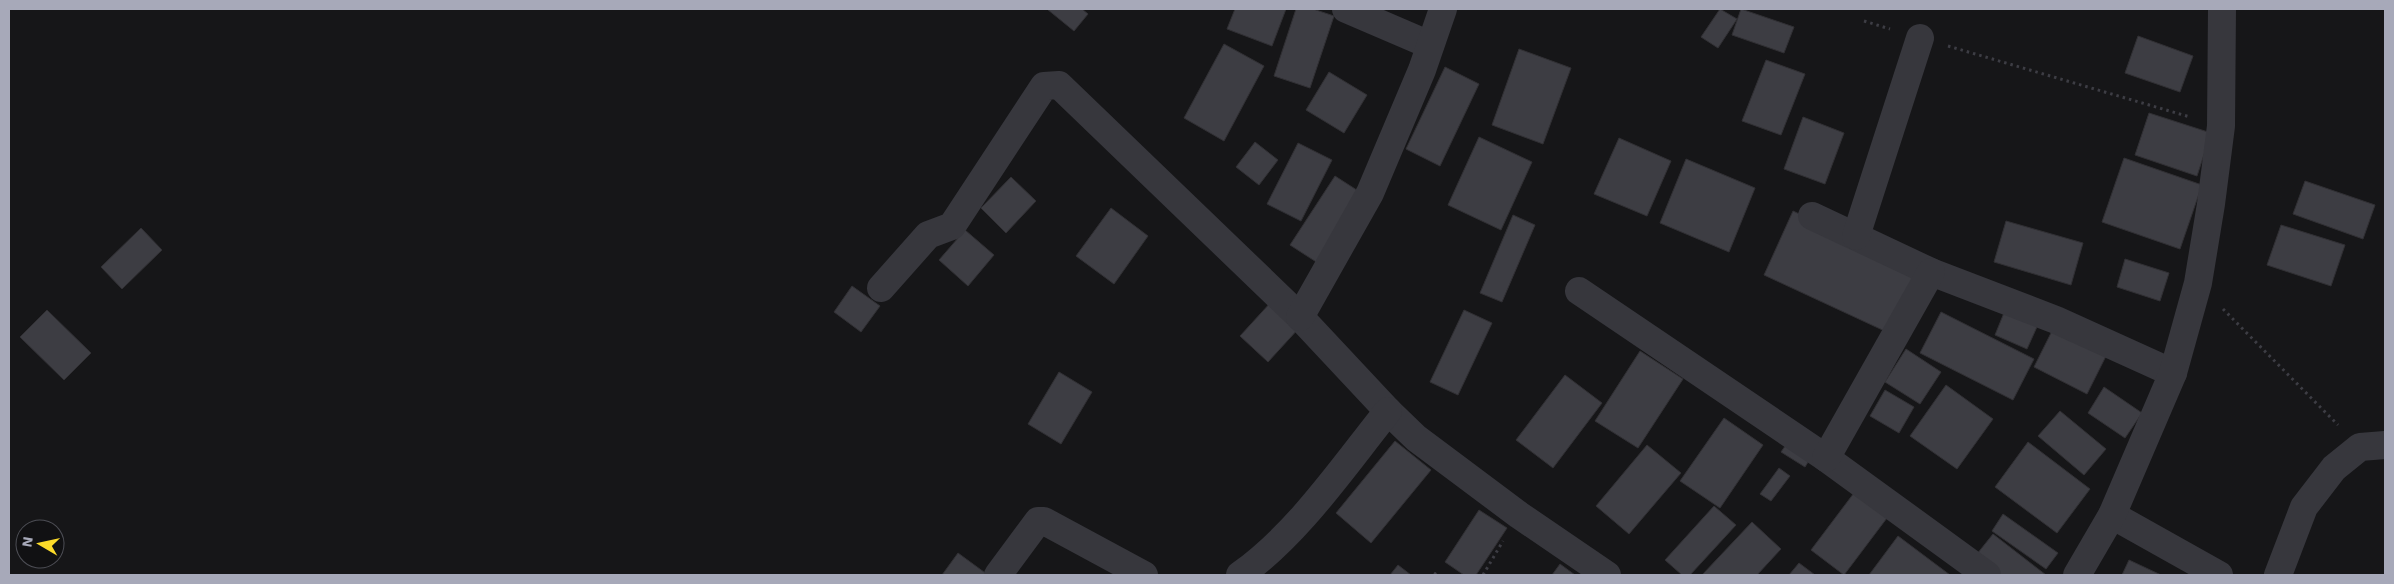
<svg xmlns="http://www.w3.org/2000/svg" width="2394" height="584" font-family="'Work Sans',sans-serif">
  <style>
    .building { fill: #3d3d43; stroke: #313034 }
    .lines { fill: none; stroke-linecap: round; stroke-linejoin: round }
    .path { stroke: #3d3d44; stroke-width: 3; stroke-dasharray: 2.5 4; stroke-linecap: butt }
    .street { stroke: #37373d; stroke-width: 28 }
  </style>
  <rect width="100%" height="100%" fill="#161618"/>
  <g class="building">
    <path d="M1047 9H1082L1088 14 1074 31Z"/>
    <path d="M1235 9H1286L1272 46 1227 29Z"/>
    <path d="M1296 9H1313L1334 16 1310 88 1274 76Z"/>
    <path d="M1720 9 1737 19 1718 48 1701 37Z"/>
    <path d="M1741 9 1794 27 1784 53 1732 35Z"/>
    <path d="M2138 36 2193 56 2180 92 2125 73Z"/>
    <path d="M1224 44 1264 66 1224 141 1184 118Z"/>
    <path d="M1519 49 1571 68 1543 144 1492 125Z"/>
    <path d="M1766 60 1805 74 1781 135 1742 121Z"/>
    <path d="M1445 67 1479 84 1440 166 1406 149Z"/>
    <path d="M1329 72 1367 95 1344 133 1306 110Z"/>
    <path d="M2149 113 2211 133 2197 176 2135 155Z"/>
    <path d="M1803 117 1844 133 1825 184 1784 169Z"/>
    <path d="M1479 137 1532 162 1501 230 1448 205Z"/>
    <path d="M1619 138 1671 161 1647 216 1594 194Z"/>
    <path d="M1255 142 1278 160 1259 185 1236 167Z"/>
    <path d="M1298 143 1332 160 1301 221 1267 204Z"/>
    <path d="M2124 158 2202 185 2180 249 2102 222Z"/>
    <path d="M1686 159 1755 188 1729 252 1660 223Z"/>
    <path d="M1335 176 1366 196 1321 265 1290 245Z"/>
    <path d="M1011 177 1036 201 1006 233 981 208Z"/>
    <path d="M2305 181 2375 205 2363 239 2293 214Z"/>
    <path d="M1111 208 1148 236 1114 284 1076 256Z"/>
    <path d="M1793 211 1919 270 1889 333 1764 275Z"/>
    <path d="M1513 215 1535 225 1502 302 1480 293Z"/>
    <path d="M2006 221 2083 243 2071 285 1994 262Z"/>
    <path d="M2281 225 2345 245 2331 286 2267 265Z"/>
    <path d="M141 228 162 250 122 289 101 267Z"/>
    <path d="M965 230 994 255 968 286 939 260Z"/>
    <path d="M2125 259 2169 273 2160 301 2117 287Z"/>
    <path d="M852 286 880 306 861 332 834 312Z"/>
    <path d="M1272 301 1300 327 1268 362 1240 336Z"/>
    <path d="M2008 303 2041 318 2027 349 1995 335Z"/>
    <path d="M47 310 91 353 64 380 20 337Z"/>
    <path d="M1464 310 1492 323 1458 395 1430 382Z"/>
    <path d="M1941 312 2034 359 2013 400 1920 353Z"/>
    <path d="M2054 327 2107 354 2087 394 2034 367Z"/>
    <path d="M1906 349 1941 372 1920 404 1885 382Z"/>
    <path d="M1640 351 1683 379 1638 448 1595 421Z"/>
    <path d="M1059 372 1092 392 1061 444 1028 424Z"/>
    <path d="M1565 375 1602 403 1553 468 1516 440Z"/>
    <path d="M1946 385 1993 419 1957 469 1910 436Z"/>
    <path d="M2104 387 2142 413 2125 438 2088 413Z"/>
    <path d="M1885 390 1914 407 1899 433 1870 416Z"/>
    <path d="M2060 411 2106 449 2084 475 2038 436Z"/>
    <path d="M1724 418 1763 445 1720 508 1680 481Z"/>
    <path d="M1790 439 1813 454 1805 467 1781 452Z"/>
    <path d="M1395 441 1431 470 1371 543 1336 513Z"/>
    <path d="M2028 442 2090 489 2057 533 1995 487Z"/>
    <path d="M1647 445 1681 473 1629 534 1596 506Z"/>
    <path d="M1779 468 1790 476 1771 501 1760 494Z"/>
    <path d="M1860 485 1893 510 1844 575 1811 550Z"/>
    <path d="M1714 506 1736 525 1690 575H1682L1665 560Z"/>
    <path d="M1479 510 1507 528 1476 575H1464L1445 562Z"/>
    <path d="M2003 514 2058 553 2046 569 1992 531Z"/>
    <path d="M1752 522 1781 549 1757 575H1702Z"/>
    <path d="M1993 534 2046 575H1994L1973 559Z"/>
    <path d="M1898 536 1950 575H1869Z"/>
    <path d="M958 553 988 575H942Z"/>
    <path d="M2129 560 2161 575H2122Z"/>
    <path d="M1799 563 1815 575H1789Z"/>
    <path d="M1560 564 1575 575H1552Z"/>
    <path d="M1398 565 1411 575H1390Z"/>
  </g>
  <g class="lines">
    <g class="path">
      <path d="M1864 21 1890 29"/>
      <path d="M1948 46 2190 117"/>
      <path d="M2223 309 2338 425"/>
      <path d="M1434 573 1437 575"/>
      <path d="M1483 575 1503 541"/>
    </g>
    <g class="street">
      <path d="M1346 9 1430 45"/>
      <path d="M1812 216 1931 272 2056 320 2173 373"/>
      <path d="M1856 236 1920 38"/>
      <path d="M881 288 928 235 952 226 1044 86 1059 85 1300 317 1388 411 1416 438 1519 515 1607 575"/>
      <path d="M1579 291 1826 458 1987 575"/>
      <path d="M1300 317 1370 193 1422 70 1443 9"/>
      <path d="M1826 458 1931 272"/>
      <path d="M2112 515 2219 575"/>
      <path d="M998 575 1038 521H1044L1144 575"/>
      <path d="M1240 575C1298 534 1343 467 1388 411"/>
      <path d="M2077 575 2112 515 2173 373 2198 283 2211 204 2221 126 2222 9"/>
      <path d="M2278 575 2304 507 2334 468 2360 447 2385 445"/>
    </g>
  </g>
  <rect width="2394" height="584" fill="none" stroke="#a7a9b9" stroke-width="20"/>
  <g transform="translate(40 544) rotate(279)"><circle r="24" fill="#111113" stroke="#4d4e55"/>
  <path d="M0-4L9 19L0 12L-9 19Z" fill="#fcdb2a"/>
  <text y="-8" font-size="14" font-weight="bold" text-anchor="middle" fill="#a7a9b9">N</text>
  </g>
</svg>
